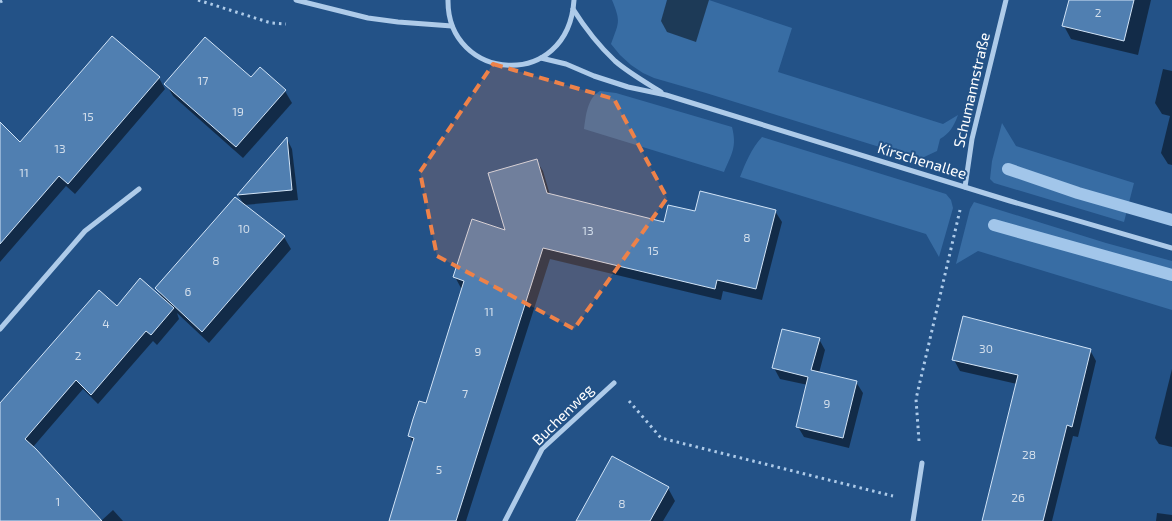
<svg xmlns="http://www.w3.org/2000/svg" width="1172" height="521" font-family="'Exo 2',sans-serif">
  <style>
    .green { fill: #386da4 }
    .shadow { fill: #0007 }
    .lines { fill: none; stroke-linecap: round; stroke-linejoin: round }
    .stream { stroke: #a2c6ea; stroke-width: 12 }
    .building { fill: #507fb1; stroke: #d2e4f7 }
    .path { stroke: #aecbe9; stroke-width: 3; stroke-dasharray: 2.5 4; stroke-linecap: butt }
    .street { stroke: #aecbe9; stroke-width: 5 }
    .marked { fill: #ee8249; fill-opacity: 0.2; stroke: #ee8249; stroke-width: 4; stroke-dasharray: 10 6; stroke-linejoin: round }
    .labels { text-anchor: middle; stroke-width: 4; stroke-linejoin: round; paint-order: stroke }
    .number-label { font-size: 12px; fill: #d3dfec }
    .street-label { font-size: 15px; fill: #fff; stroke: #235287 }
  </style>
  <rect width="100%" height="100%" fill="#235287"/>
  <g class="green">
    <path d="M612 0H709L792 28 778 72 943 124 958 115C954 126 950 133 940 139L937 151 922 158H915L706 93 654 78 643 73 631 65 620 55 611 44C619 22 621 22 612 0Z"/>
    <path d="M600 91 616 93 732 127C737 147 732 153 724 172L584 129C586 116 587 98 600 91Z"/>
    <path d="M1002 123 1016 146 1134 183 1124 222 994 183 990 179 992 161Z"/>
    <path d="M762 137 946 194 951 200 953 208 939 257 926 234 740 177C746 162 751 149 762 137Z"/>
    <path d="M974 202 1106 243 1172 261V310L978 251 956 264 970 209Z"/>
  </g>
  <g class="shadow">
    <path d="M667 0H709L696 42 667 32 661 21Z"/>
    <path d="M1070 0H1151L1138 55 1071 39 1064 26Z"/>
    <path d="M1163 69 1172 71V165L1168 164 1161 153 1170 116 1162 114 1155 103Z"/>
    <path d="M159 78 165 89 75 194 66 186 0 262V149L20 144Z"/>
    <path d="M251 79 285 91 292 103 243 158 173 96 166 84Z"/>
    <path d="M287 139 292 149 298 200 244 205 238 195Z"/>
    <path d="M536 160 543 171 550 195 665 223 696 212 775 211 782 222 762 300 723 291 721 300 550 259 466 521H390L414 444 409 436 427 404 463 289 461 288 455 277 507 232Z"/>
    <path d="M284 237 291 249 209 343 177 313 179 319 157 345 153 341 98 404 83 389 33 447 100 521H0V406L117 308 162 298 157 289Z"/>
    <path d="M819 339 825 350 819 373 856 382 863 393 849 448 804 437 798 427 808 385 780 379 774 368Z"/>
    <path d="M1090 350 1096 361 1078 437 1073 436 1052 521H983L1017 384 960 371 954 360Z"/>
    <path d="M1172 369V447L1159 444 1155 438Z"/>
    <path d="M668 488 675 501 663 521H578Z"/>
    <path d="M113 510 123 521H101Z"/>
    <path d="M1157 513 1172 515V521H1156Z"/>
  </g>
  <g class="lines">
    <g class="stream">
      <path d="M1008 169 1078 193 1172 220"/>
      <path d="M994 225 1172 275"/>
    </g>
  </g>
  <g class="building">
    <path d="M1069 0H1134L1124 41 1062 26Z"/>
    <path d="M112 36 160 77 68 184 59 176 0 244V122L20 142Z"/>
    <path d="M205 37 251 77 260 67 286 90 236 147 164 84Z"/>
    <path d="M287 137 292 190 237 195Z"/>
    <path d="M537 159 547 193 664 222 668 205 695 211 700 191 776 210 756 289 717 280 715 289 543 248 456 521H389L414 438 408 436 413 419 419 401 426 403 464 281 453 277 472 219 505 230 488 173Z"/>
    <path d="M235 197 285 236 202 332 155 288Z"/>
    <path d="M140 278 174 308 151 335 146 331 91 395 76 380 25 439 36 449 102 521H0V403L99 290 117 306Z"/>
    <path d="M963 316 1091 349 1072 427 1067 425 1043 521H982L1018 375 952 360Z"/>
    <path d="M782 329 820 338 811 370 857 381 843 438 796 427 808 377 772 368Z"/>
    <path d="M612 456 669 487 650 521H576Z"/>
  </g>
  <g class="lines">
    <g class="path">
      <path d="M198 0 271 23 286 24"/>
      <path d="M0 2 4 0"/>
      <path d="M629 401 661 438 893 496"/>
      <path d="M919 441 916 399 960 210"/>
    </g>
    <g class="street">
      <path d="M296 0 368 18 398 22 452 26"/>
      <path d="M448 0C447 82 568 92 574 0"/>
      <path d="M573 9C585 28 599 46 615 61 629 73 645 82 661 92"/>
      <path d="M541 58 566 64 594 76 628 87 666 95 1010 201 1172 248"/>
      <path d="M965 187 972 139 1006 0"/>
      <path d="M0 329 85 231 139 189"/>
      <path d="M505 521 542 449 614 383"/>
      <path d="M913 521 922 463"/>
    </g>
  </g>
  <path class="marked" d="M493 64 614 99 667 198 574 329 437 256 420 172Z"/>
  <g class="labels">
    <g class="number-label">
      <text x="1098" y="17">2</text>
      <text x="203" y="85">17</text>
      <text x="238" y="116">19</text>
      <text x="88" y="121">15</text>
      <text x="60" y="153">13</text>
      <text x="24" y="177">11</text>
      <text x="244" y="233">10</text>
      <text x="588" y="235">13</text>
      <text x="747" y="242">8</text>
      <text x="653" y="255">15</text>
      <text x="216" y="265">8</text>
      <text x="188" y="296">6</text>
      <text x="489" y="316">11</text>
      <text x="106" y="328">4</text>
      <text x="986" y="353">30</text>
      <text x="478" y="356">9</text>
      <text x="78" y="360">2</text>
      <text x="465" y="398">7</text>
      <text x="827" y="408">9</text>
      <text x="1029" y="459">28</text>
      <text x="439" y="474">5</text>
      <text x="1018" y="502">26</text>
      <text x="58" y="506">1</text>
      <text x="622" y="508">8</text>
    </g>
    <g class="street-label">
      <text transform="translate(972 90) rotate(-77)" y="5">Schumannstraße</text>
      <text transform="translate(922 161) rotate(17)" y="5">Kirschenallee</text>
      <text transform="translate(563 415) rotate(-45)" y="5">Buchenweg</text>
    </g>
  </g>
</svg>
